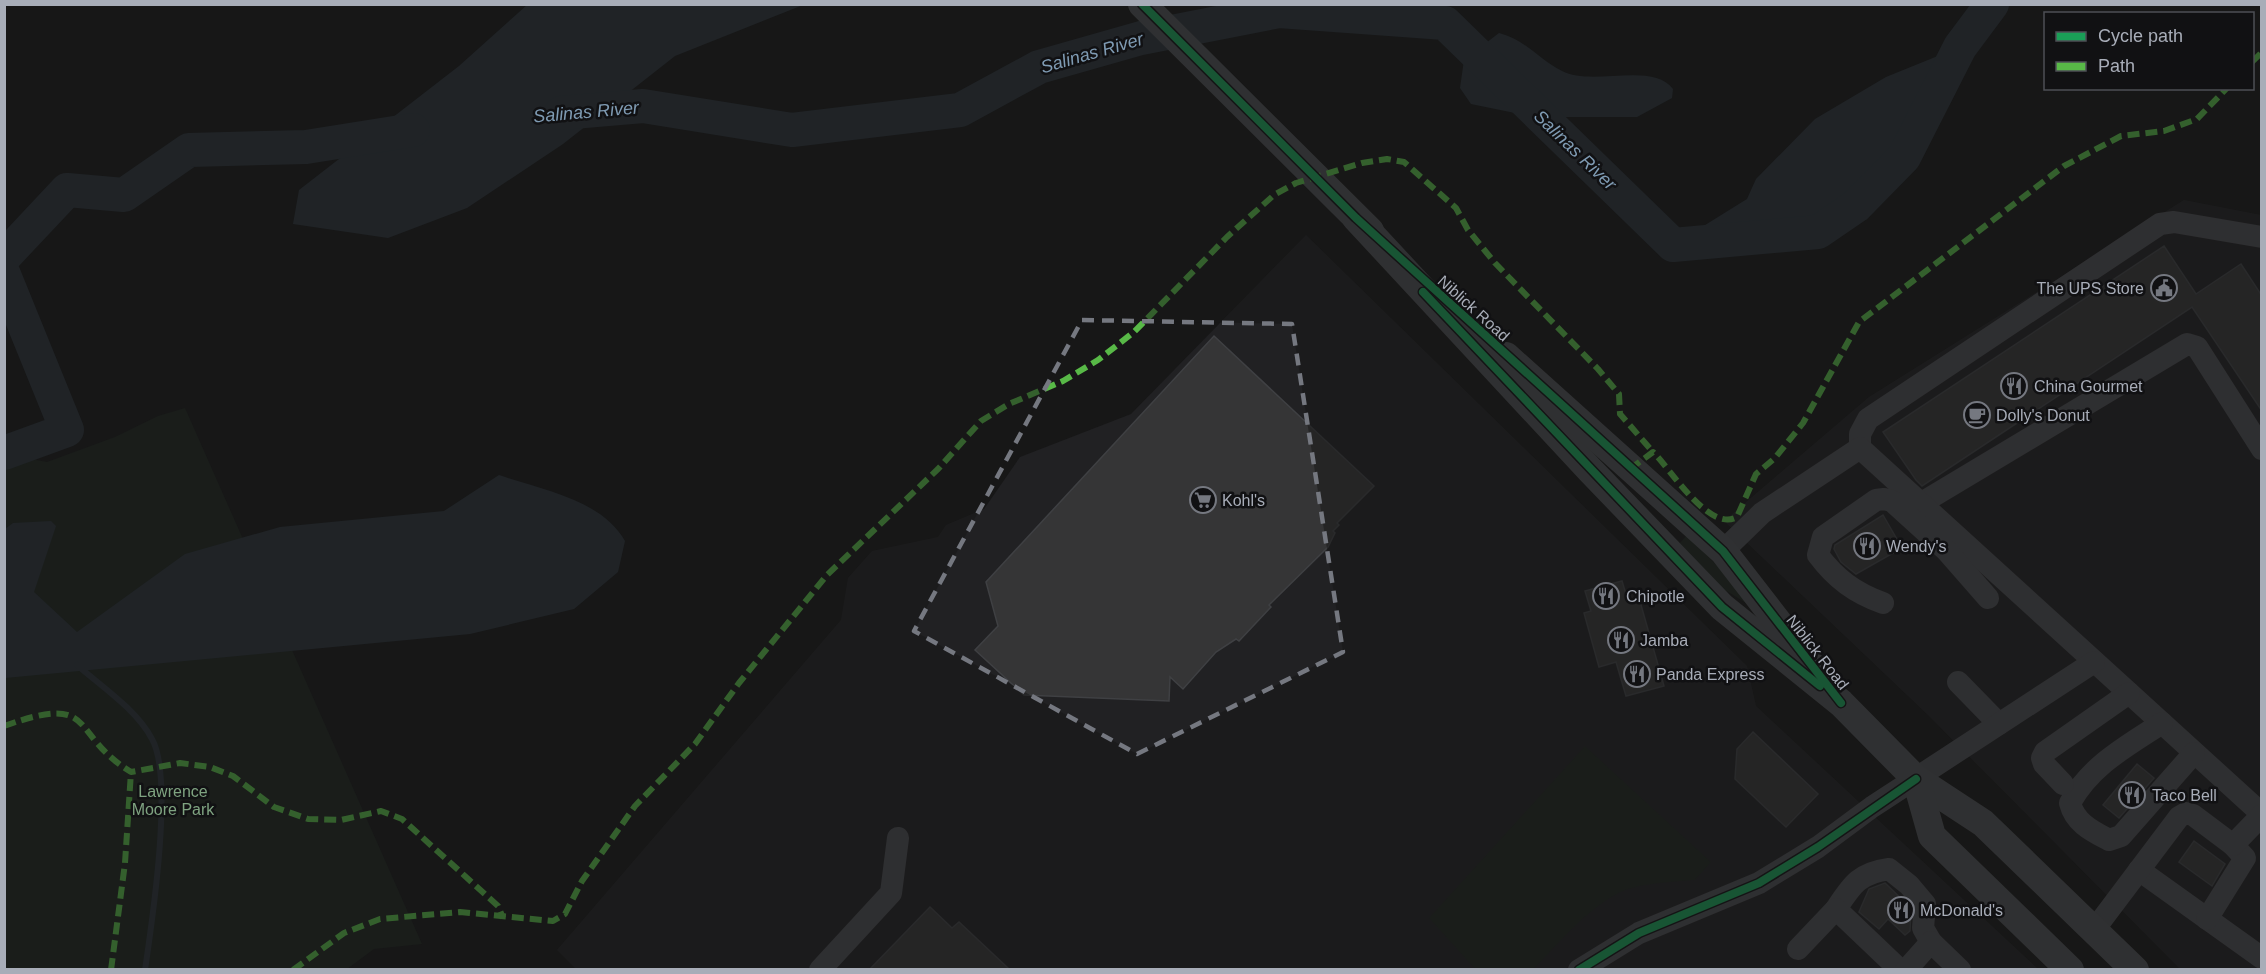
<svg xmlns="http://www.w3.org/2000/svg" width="2266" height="974" font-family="Helvetica,sans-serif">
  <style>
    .built { fill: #212123 }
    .green { fill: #1d241e }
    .water { fill: #2a3239 }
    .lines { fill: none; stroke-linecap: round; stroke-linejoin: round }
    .stream { stroke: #2a3239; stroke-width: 6 }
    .river { stroke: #2a3239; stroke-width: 34 }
    .building { fill: #353536; stroke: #3f4043; stroke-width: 1.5 }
    .minor { stroke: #4b4c50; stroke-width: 22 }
    .major { stroke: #4d4f52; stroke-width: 28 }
    .quiet { stroke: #58b947; stroke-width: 6; stroke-dasharray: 12 6; stroke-linecap: butt }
    .cycleway-casing { stroke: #111113; stroke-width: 11 }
    .cycleway { stroke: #1a9f57; stroke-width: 8 }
    .marked { fill: none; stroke: #757880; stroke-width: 4.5; stroke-dasharray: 12 8; stroke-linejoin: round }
    .labels { text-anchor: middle; stroke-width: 5; stroke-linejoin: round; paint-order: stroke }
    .poi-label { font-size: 16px; fill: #a8adb8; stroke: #111113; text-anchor: start }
    .street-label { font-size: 16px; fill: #a8adb8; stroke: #111113 }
    .park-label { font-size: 16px; fill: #7fa381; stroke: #111113 }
    .water-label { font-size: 18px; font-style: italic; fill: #7f9bb3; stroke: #111113 }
  </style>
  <rect width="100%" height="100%" fill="#171717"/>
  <g class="built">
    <path d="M2184 200 2261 215V969H2180L1928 715 1724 521 1869 397Z"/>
    <path d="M1306 235 1747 666 1756 706 2038 969 577 970 557 950 841 620 848 578 872 551 938 537 946 525 984 509 1020 457 1131 414Z"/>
  </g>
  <g class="green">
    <path d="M185 408 422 944 374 949 347 969 5 970V454L47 462 115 437 158 416Z"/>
    <path d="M1687 535 1764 614 1720 587 1679 544Z"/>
    <path d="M1585 746 1711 862 1695 880C1672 882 1636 883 1617 894 1584 912 1559 943 1534 969H1475L1429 918Z"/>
  </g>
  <g class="water">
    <path d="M527 5H803L675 56 563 144 467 208 388 238 293 224 299 190 459 66Z"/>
    <path d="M1499 33C1526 40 1538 59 1562 71 1592 87 1653 61 1673 89L1672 98 1637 117H1534L1471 104 1460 88 1464 60Z"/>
    <path d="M1960 47 1904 157 1856 206 1818 232 1673 245 1747 199 1756 179 1815 119 1886 77Z"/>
    <path d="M499 475C542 490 601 499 625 541L618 572 574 609 470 634 5 678V529L13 523 51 521 56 526 34 592 77 632 185 554 280 527 444 511Z"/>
  </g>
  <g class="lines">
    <path class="stream" d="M77 665C102 687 136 709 152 739 174 778 152 922 145 970"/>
    <g class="river">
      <path d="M561 113 643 106 792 130 960 110 1039 67 1141 38 1279 11 1445 23 1673 245 1818 232 1856 206 1904 157 1960 47 1992 4"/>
      <path d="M4 257 67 190 124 195 189 150 306 147 413 130"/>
      <path d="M4 275 67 430 4 453"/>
    </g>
  </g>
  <g class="building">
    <path d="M2164 246 2196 294 2241 264 2262 296V411L2192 307 1922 486 1916 480 1883 432Z"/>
    <path d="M1214 336 1374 486 1337 523 1339 525 1333 531 1335 533 1328 547 1269 605 1271 607 1239 641 1236 639 1216 652 1183 689 1170 677 1169 701 1024 695 975 650 998 626 986 582Z"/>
    <path d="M1883 515 1902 548 1856 574 1841 562 1834 549 1835 545Z"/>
    <path d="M1622 581 1628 601 1639 598 1664 686 1626 696 1616 662 1599 667 1584 613 1591 611 1585 591Z"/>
    <path d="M1753 732 1818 794 1786 827 1735 779 1737 749Z"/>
    <path d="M2137 764 2154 778 2119 818 2103 805Z"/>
    <path d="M2194 841 2225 864 2212 886 2179 862Z"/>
    <path d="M1885 883 1911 908 1910 931 1905 935 1888 919 1879 929 1859 912 1869 889Z"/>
    <path d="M930 907 952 928 959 922 1009 969H870Z"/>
  </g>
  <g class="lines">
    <g class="minor">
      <path d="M1860 448V434L1868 419 2160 224 2174 222 2262 237"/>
      <path d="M1920 504 2187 344 2197 347 2262 449"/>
      <path d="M1723 551 1762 513 1860 448 2262 814"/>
      <path d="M1883 603C1855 593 1836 579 1818 555L1823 537 1876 500 1884 499 1892 501 1946 550 1988 598"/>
      <path d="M1958 682 1999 724"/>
      <path d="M2162 723C2127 746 2091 765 2070 803 2075 823 2092 831 2109 840L2121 836 2194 753"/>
      <path d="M2063 784 2044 764 2042 758 2045 752 2129 693"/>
      <path d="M2139 870 2262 958"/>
      <path d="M1836 909C1852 885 1859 873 1889 869L1909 885 1925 904 1923 928 1931 942"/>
      <path d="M2207 919 2245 858 2233 845"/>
      <path d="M2094 930 2179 817 2186 813 2193 815 2233 845 2262 815"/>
      <path d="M1798 949 1836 909 1900 970"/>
      <path d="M820 970 891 893 898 838"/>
      <path d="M1579 970 1639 933 1759 883 1818 847 1872 807 2094 662"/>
      <path d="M1906 970 1931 942 1960 970"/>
    </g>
    <g class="major">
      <path d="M1142 4 1370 231"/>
      <path d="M1356 218 1590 470 1722 607 1841 703 1916 779 1983 823 2135 970"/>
      <path d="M1506 356 1723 551 1812 666"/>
      <path d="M1916 779 1932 836 2070 970"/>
    </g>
    <g class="quiet">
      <path d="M2252 62 2262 52"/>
      <path d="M1630 469 1653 452C1670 468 1709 533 1737 517L1756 474 1775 458 1803 423 1859 322 2064 166 2121 136 2164 131 2197 119 2227 88"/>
      <path d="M4 726C99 692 68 734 131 772L180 763 210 767 233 776 274 807 308 819 341 820 381 811 402 819 498 906 503 918"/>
      <path d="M111 970 125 863 131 772"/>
      <path d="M293 970 344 933 380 919 460 912 553 921 565 914 582 881 635 806 695 744 739 683 827 575 938 469 981 421 1009 404 1063 381 1098 360 1134 332 1227 237 1274 195 1296 183 1362 163 1387 159 1404 162 1456 208 1468 230 1495 263 1598 369 1619 394 1620 414 1653 452"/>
    </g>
    <defs>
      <g id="cycleway">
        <path d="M1142 4 1356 218 1723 551 1841 703"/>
        <path d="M1423 292 1722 607 1820 686"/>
        <path d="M1579 970 1639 933 1759 883 1818 847 1916 779"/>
      </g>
    </defs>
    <use href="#cycleway" class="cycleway-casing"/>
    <use href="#cycleway" class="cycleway"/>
  </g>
  <path d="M0 0H2266V974H0ZM1082 320 1292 324 1343 652 1137 754 914 631Z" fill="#171717" fill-opacity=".55" fill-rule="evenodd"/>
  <path class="marked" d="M1082 320 1292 324 1343 652 1137 754 914 631Z"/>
  <defs>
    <symbol id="civic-ring" viewBox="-11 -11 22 22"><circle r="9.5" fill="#111113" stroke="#757880" stroke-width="1.5"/><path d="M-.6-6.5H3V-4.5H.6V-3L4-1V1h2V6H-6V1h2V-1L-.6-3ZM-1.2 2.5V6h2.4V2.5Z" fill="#757880"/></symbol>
    <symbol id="restaurant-ring" viewBox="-11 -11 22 22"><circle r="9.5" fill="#111113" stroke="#757880" stroke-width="1.5"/><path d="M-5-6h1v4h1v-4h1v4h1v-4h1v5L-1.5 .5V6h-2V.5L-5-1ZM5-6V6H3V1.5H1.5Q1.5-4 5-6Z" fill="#757880"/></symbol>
    <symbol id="cafe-ring" viewBox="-11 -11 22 22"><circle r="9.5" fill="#111113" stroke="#757880" stroke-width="1.5"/><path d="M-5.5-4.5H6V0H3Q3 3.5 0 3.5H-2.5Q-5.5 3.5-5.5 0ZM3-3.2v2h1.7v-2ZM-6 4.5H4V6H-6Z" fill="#757880"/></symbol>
    <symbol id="supermarket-ring" viewBox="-11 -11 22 22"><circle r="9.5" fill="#111113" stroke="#757880" stroke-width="1.5"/><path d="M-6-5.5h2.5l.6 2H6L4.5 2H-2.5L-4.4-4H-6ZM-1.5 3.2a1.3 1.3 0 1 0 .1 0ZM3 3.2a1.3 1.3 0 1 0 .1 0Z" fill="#757880"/></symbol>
  </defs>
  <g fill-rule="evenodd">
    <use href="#civic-ring" x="2149" y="273" width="30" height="30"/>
    <use href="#restaurant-ring" x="1999" y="371" width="30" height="30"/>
    <use href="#cafe-ring" x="1962" y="400" width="30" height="30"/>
    <use href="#supermarket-ring" x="1188" y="485" width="30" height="30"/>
    <use href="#restaurant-ring" x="1852" y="531" width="30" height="30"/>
    <use href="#restaurant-ring" x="1591" y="581" width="30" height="30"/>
    <use href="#restaurant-ring" x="1606" y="625" width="30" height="30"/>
    <use href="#restaurant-ring" x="1622" y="659" width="30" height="30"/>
    <use href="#restaurant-ring" x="2117" y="780" width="30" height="30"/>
    <use href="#restaurant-ring" x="1886" y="895" width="30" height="30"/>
  </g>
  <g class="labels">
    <g class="poi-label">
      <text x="2144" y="294" text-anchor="end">The UPS Store</text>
      <text x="2034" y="392">China Gourmet</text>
      <text x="1996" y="421">Dolly's Donut</text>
      <text x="1222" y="506">Kohl's</text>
      <text x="1886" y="552">Wendy's</text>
      <text x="1626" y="602">Chipotle</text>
      <text x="1640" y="646">Jamba</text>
      <text x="1656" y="680">Panda Express</text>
      <text x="2152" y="801">Taco Bell</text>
      <text x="1920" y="916">McDonald's</text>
    </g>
    <g class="street-label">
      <text transform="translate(1474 308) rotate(42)" y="6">Niblick Road</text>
      <text transform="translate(1818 652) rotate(52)" y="6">Niblick Road</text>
    </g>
    <g class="park-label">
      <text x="173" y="797">Lawrence<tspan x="173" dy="18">Moore Park</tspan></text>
    </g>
    <g class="water-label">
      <text transform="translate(1092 53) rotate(-16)" y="6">Salinas River</text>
      <text transform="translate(586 112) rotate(-5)" y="6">Salinas River</text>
      <text transform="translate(1575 150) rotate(44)" y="6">Salinas River</text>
    </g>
  </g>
  <rect width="2266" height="974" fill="none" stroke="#a8adb8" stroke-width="12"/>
  <rect x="2044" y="12" width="210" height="78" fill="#111113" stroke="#4d4f55" stroke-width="1.5"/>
  <rect x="2056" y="32" width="30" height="9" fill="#1a9f57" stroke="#4d4f55" stroke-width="1.5"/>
  <text x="2098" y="42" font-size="18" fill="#a8adb8">Cycle path</text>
  <rect x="2056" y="62" width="30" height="9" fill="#58b947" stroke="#4d4f55" stroke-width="1.5"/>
  <text x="2098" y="72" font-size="18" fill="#a8adb8">Path</text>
</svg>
